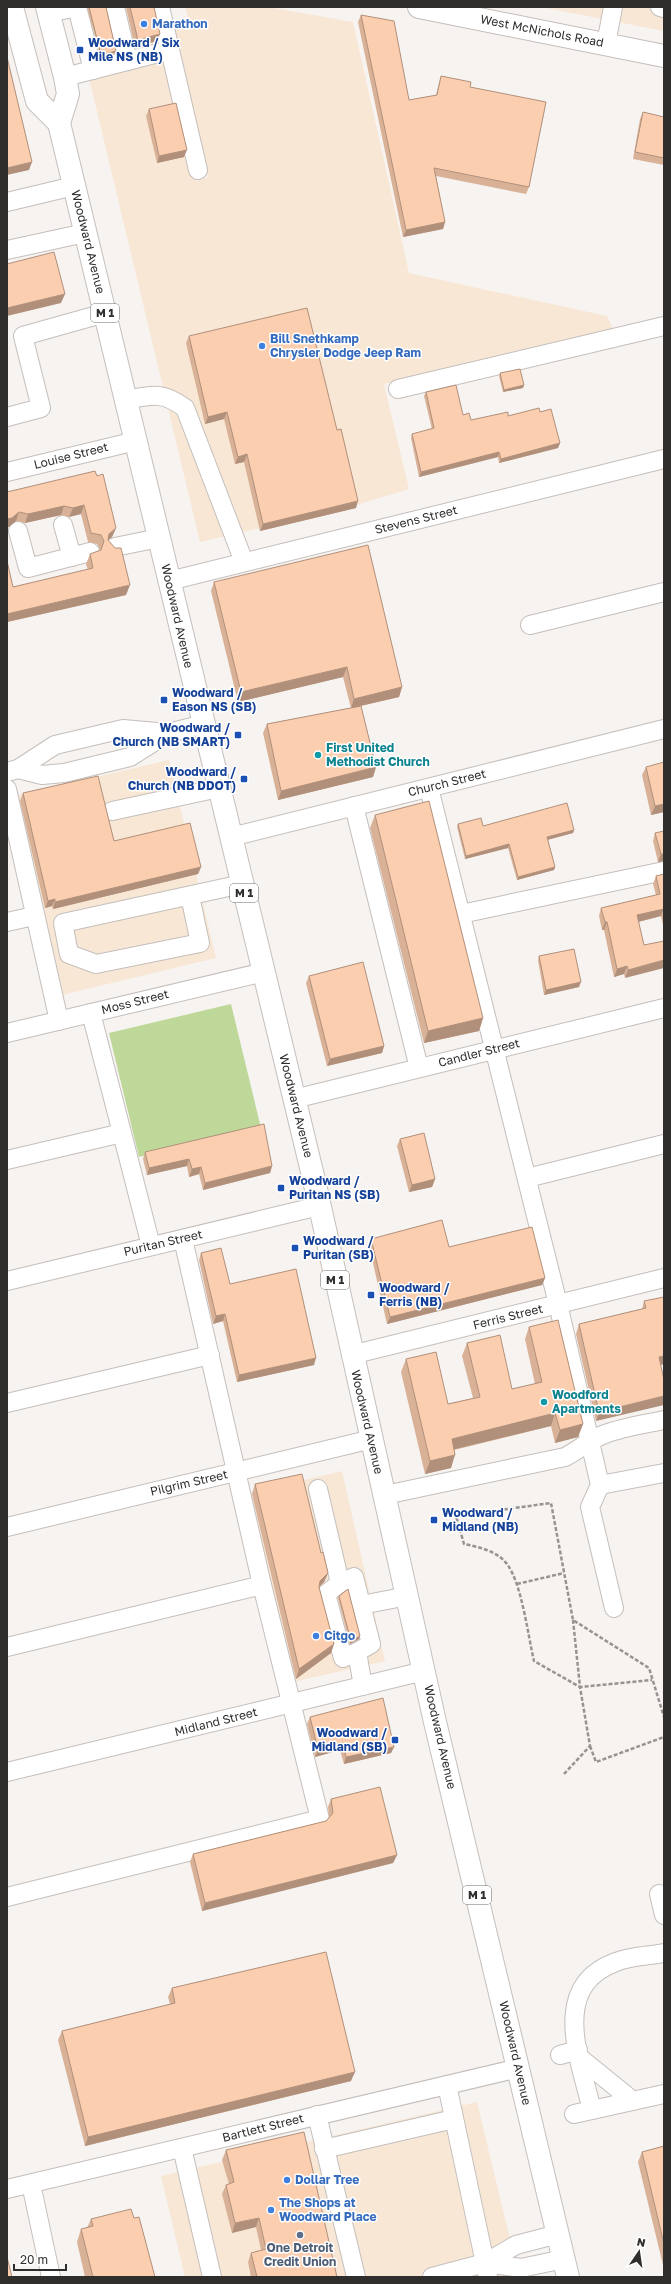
<svg xmlns="http://www.w3.org/2000/svg" width="671" height="2284" font-family="'Golos Text',sans-serif">
  <style>
    .commercial { fill: #f8e7d5 }
    .green { fill: #bed89a }
    .lines { fill: none; stroke-linecap: round; stroke-linejoin: round }
    .minor-casing { stroke: #c4bfbc; stroke-width: 20 }
    .major-casing { stroke: #c4bfbc; stroke-width: 24 }
    .path { stroke: #969391; stroke-width: 2.5; stroke-dasharray: 4 2; stroke-linecap: butt }
    .minor { stroke: #fff; stroke-width: 18 }
    .major { stroke: #fff; stroke-width: 22 }
    .wall { fill: #d9b197 }
    .shaded-wall { fill: #b0907b }
    .building { fill: #fcceb0; stroke: #b0907b }
    .shop-dot { fill: #3f7fe0; stroke: #fff; stroke-width: 1.5 }
    .transit-dot { fill: #1a4fb4; stroke: #fff; stroke-width: 1.5 }
    .culture-dot { fill: #0f9aa8; stroke: #fff; stroke-width: 1.5 }
    .service-dot { fill: #5c6f8a; stroke: #fff; stroke-width: 1.5 }
    .labels { text-anchor: middle; stroke-width: 3; stroke-linejoin: round; paint-order: stroke }
    .shield { fill: #fff; stroke: #6d6d6b; stroke-width: 1 }
    .shield-label { font-size: 11px; font-weight: bold; fill: #2f2e2c }
    .shop-label { font-size: 12px; font-weight: bold; fill: #366cbe; stroke: #fff; text-anchor: start }
    .street-label { font-size: 12px; fill: #2f2e2c; stroke: #fff }
    .transit-label { font-size: 12px; font-weight: bold; fill: #164399; stroke: #fff; text-anchor: start }
    .culture-label { font-size: 12px; font-weight: bold; fill: #0d838f; stroke: #fff; text-anchor: start }
    .service-label { font-size: 12px; font-weight: bold; fill: #4e5e75; stroke: #fff }
  </style>
  <rect width="100%" height="100%" fill="#f7f3f0"/>
  <g class="commercial">
    <path d="M72 7H155L196 181 208 177 173 23 189 22 185 7H268L353 22 409 273 607 316 613 329 384 384 409 489 350 507 200 542Z"/>
    <path d="M541 7H664V31Z"/>
    <path d="M169 760 216 958 62 995 15 796Z"/>
    <path d="M342 1471 385 1661 293 1682 250 1493Z"/>
    <path d="M477 2102 519 2277H185L161 2176Z"/>
  </g>
  <path class="green" d="M231 1004 261 1128 139 1157 109 1033Z"/>
  <g class="lines">
    <defs>
      <g id="minor">
        <path d="M77 7 93 70"/>
        <path d="M115 7 128 61"/>
        <path d="M160 7 198 170"/>
        <path d="M660 7 664 8"/>
        <path d="M48 13 77 7"/>
        <path d="M606 44 613 7"/>
        <path d="M65 77 170 50"/>
        <path d="M7 202 74 186"/>
        <path d="M7 250 85 233"/>
        <path d="M398 389 664 326"/>
        <path d="M126 400C152 395 162 391 185 408L244 562"/>
        <path d="M7 417 41 408 23 336 105 313"/>
        <path d="M7 472 136 441"/>
        <path d="M63 525 72 557"/>
        <path d="M18 531 28 568 90 552"/>
        <path d="M115 547 159 538"/>
        <path d="M169 581 664 459"/>
        <path d="M530 625 664 592"/>
        <path d="M18 769 55 745 123 729 168 733"/>
        <path d="M7 772 18 769 42 775 64 773 130 757 168 733 204 724"/>
        <path d="M429 788 558 1304 600 1485 590 1507 614 1608"/>
        <path d="M7 789 59 1021"/>
        <path d="M354 806 419 1068"/>
        <path d="M112 811 219 788"/>
        <path d="M231 837 664 729"/>
        <path d="M190 896 200 943 96 964 69 954 63 923 242 884"/>
        <path d="M461 914 664 871"/>
        <path d="M7 922 34 916"/>
        <path d="M91 1013 122 1133"/>
        <path d="M7 1033 264 972"/>
        <path d="M294 1099 664 1008"/>
        <path d="M7 1160 122 1133 151 1246"/>
        <path d="M527 1178 664 1144"/>
        <path d="M183 1239 262 1585"/>
        <path d="M7 1281 319 1206"/>
        <path d="M351 1355 664 1278"/>
        <path d="M7 1403 210 1355"/>
        <path d="M600 1485 664 1473"/>
        <path d="M318 1489 340 1583 354 1577 371 1644 357 1652 363 1686"/>
        <path d="M385 1495 565 1457C579 1450 590 1439 605 1434 624 1427 645 1424 664 1420"/>
        <path d="M7 1527 372 1439"/>
        <path d="M340 1583 326 1594 343 1658 357 1652"/>
        <path d="M361 1605 408 1596"/>
        <path d="M7 1647 262 1585 320 1819 7 1897"/>
        <path d="M7 1772 424 1671"/>
        <path d="M659 1894 664 1915"/>
        <path d="M560 2055 578 2050"/>
        <path d="M580 2058 633 2101"/>
        <path d="M447 2085 488 2277"/>
        <path d="M592 2110C580 2060 549 1986 616 1962 630 1956 649 1956 664 1953"/>
        <path d="M574 2114 664 2094"/>
        <path d="M317 2115 356 2277"/>
        <path d="M182 2148 212 2277"/>
        <path d="M324 2149 454 2119"/>
        <path d="M31 2184 51 2277"/>
        <path d="M7 2189 519 2068"/>
        <path d="M485 2263 521 2268 564 2259"/>
        <path d="M432 2277 485 2263 516 2245 558 2234"/>
      </g>
      <g id="major">
        <path d="M12 7 37 101 59 123"/>
        <path d="M47 7 65 77 68 94 59 123 314 1180 435 1722 568 2277"/>
        <path d="M419 7 664 56"/>
      </g>
    </defs>
    <use href="#minor" class="minor-casing"/>
    <use href="#major" class="major-casing"/>
    <g class="path">
      <path d="M517 1584 564 1573"/>
      <path d="M573 1620 580 1687 652 1680"/>
      <path d="M590 1746 596 1762 664 1737"/>
      <path d="M564 1774 590 1746 580 1687 534 1661C528 1636 522 1584 507 1564 497 1551 479 1547 464 1544L456 1516 551 1503 573 1620 649 1668 664 1717"/>
    </g>
    <use href="#minor" class="minor"/>
    <use href="#major" class="major"/>
  </g>
  <g class="wall">
    <path d="M87 7H106L115 53 101 57Z"/>
    <path d="M126 7H154L157 41 135 47Z"/>
    <path d="M361 15 409 100 436 95 439 83 441 76 470 87 529 187 526 194 436 176 445 222 443 229 403 237 358 22Z"/>
    <path d="M149 109 184 157 157 163 146 116Z"/>
    <path d="M643 112 664 117V165L633 159 640 119Z"/>
    <path d="M189 336 337 430 356 508 260 531 244 462 235 464 224 419 205 424 186 343Z"/>
    <path d="M500 373 524 385 523 388 503 392 499 376Z"/>
    <path d="M426 392 471 420 508 416 540 412 560 443 558 448 499 463 498 457 419 477 411 438 412 434 432 429 424 396Z"/>
    <path d="M97 476 116 528 112 537 108 540 126 595 7 622V561L13 587 88 570 86 564 90 554 100 550 97 544 88 542 81 514 69 517 61 515 25 523 16 521 9 527H7V492Z"/>
    <path d="M214 582 402 687 399 697 361 706 376 767 373 777 278 800 263 733 267 724 351 708 343 677 238 702 211 591Z"/>
    <path d="M646 767 664 812 651 815 642 775Z"/>
    <path d="M23 793 114 841 201 867 198 874 53 909 52 906 45 908 20 801Z"/>
    <path d="M375 815 483 1018 479 1031 424 1043 370 828Z"/>
    <path d="M458 824 483 826 574 830 573 833 548 840 555 867 554 870 517 880 508 848 465 859 457 827Z"/>
    <path d="M664 831V861L658 862 653 841 655 833Z"/>
    <path d="M664 874V929L661 916 638 922 644 945 625 978 624 974 614 977 604 930H602L599 916 601 908 656 895 653 884 656 876Z"/>
    <path d="M539 956 579 987 544 995 538 960Z"/>
    <path d="M309 976 384 1046 382 1053 327 1066 306 983Z"/>
    <path d="M400 1139 435 1179 432 1187 409 1192 397 1146Z"/>
    <path d="M145 1152 272 1166 270 1173 203 1190 199 1174 189 1177 187 1166 147 1175 143 1159Z"/>
    <path d="M371 1239 449 1247 545 1278 542 1285 387 1324 369 1246Z"/>
    <path d="M201 1253 230 1284 314 1365 237 1382 223 1321 213 1324 199 1260Z"/>
    <path d="M644 1301 660 1365 596 1421 576 1334 579 1324 642 1309Z"/>
    <path d="M529 1327 583 1424 578 1437 555 1443 551 1426 454 1450 451 1468 425 1474 401 1372 406 1359 448 1404 473 1398 462 1356 467 1343 512 1389 535 1384 525 1339Z"/>
    <path d="M255 1484 321 1553 328 1573 324 1582 319 1587 334 1644 331 1653 296 1679 252 1494Z"/>
    <path d="M339 1596 359 1639 350 1644 338 1598Z"/>
    <path d="M310 1717 394 1747 391 1753 344 1764 340 1750 315 1757 307 1724Z"/>
    <path d="M331 1799 397 1855 393 1863 202 1911 190 1862 193 1854 326 1821 329 1817 328 1807Z"/>
    <path d="M172 1988 351 2081 85 2146 58 2040 62 2031 170 2004 168 1997Z"/>
    <path d="M664 2146V2269L638 2162 642 2152Z"/>
    <path d="M226 2150 337 2277H251L248 2262 251 2253 261 2250 256 2227 232 2233 222 2194 226 2185 229 2184 222 2160Z"/>
    <path d="M134 2218 155 2277H85L77 2242 81 2229 87 2228 91 2219Z"/>
  </g>
  <g class="shaded-wall">
    <path d="M160 34 157 41 135 47 138 40Z"/>
    <path d="M116 51 115 53 101 57V55Z"/>
    <path d="M187 150 184 157 157 163 159 156Z"/>
    <path d="M32 162 29 170 7 175V168Z"/>
    <path d="M445 222 443 229 403 237 406 230Z"/>
    <path d="M65 294 61 303 7 316V308Z"/>
    <path d="M524 385 523 388 503 392 504 390Z"/>
    <path d="M227 412 224 419 205 424 208 417Z"/>
    <path d="M560 443 558 448 499 463 501 459Z"/>
    <path d="M499 452 498 457 419 477 421 472Z"/>
    <path d="M247 454 244 462 235 464 238 457Z"/>
    <path d="M358 501 356 508 260 531 263 524Z"/>
    <path d="M84 505 81 514 69 517 73 508Z"/>
    <path d="M64 506 61 515 25 523 28 514Z"/>
    <path d="M19 512 16 521 9 527H7V519Z"/>
    <path d="M116 528 112 537 105 543 109 534Z"/>
    <path d="M130 585 126 595 7 622V614Z"/>
    <path d="M347 667 343 677 238 702 241 692Z"/>
    <path d="M402 687 399 697 351 708 354 699Z"/>
    <path d="M376 767 373 777 278 800 281 791Z"/>
    <path d="M664 804V812L651 815 655 806Z"/>
    <path d="M574 830 573 833 546 840 547 837Z"/>
    <path d="M509 844 508 848 465 859 466 856Z"/>
    <path d="M661 854H664V861L658 862Z"/>
    <path d="M201 867 198 874 53 909 55 902Z"/>
    <path d="M555 867 554 870 517 880 518 877Z"/>
    <path d="M55 899 52 906 45 908 48 901Z"/>
    <path d="M664 908 661 916 634 923 637 915Z"/>
    <path d="M605 922H607L604 930H602Z"/>
    <path d="M664 960V968L625 978 628 970Z"/>
    <path d="M627 966 624 974 614 977 617 969Z"/>
    <path d="M581 982 579 987 544 995 546 990Z"/>
    <path d="M483 1018 479 1031 424 1043 428 1031Z"/>
    <path d="M384 1046 382 1053 327 1066 330 1059Z"/>
    <path d="M189 1159 187 1166 147 1175 149 1168Z"/>
    <path d="M272 1166 270 1173 203 1190 205 1183Z"/>
    <path d="M201 1167 199 1174 189 1177 192 1169Z"/>
    <path d="M435 1179 432 1187 409 1192 412 1185Z"/>
    <path d="M545 1278 542 1285 387 1324 390 1317Z"/>
    <path d="M225 1314 223 1321 213 1324 216 1316Z"/>
    <path d="M664 1356V1364L655 1367 659 1357Z"/>
    <path d="M316 1358 314 1365 237 1382 239 1375Z"/>
    <path d="M664 1396V1405L596 1421 599 1412Z"/>
    <path d="M555 1413 551 1426 447 1451 452 1439Z"/>
    <path d="M583 1424 578 1437 555 1443 560 1430Z"/>
    <path d="M455 1455 451 1468 425 1474 430 1461Z"/>
    <path d="M328 1573 324 1582 316 1590 320 1581Z"/>
    <path d="M360 1636 359 1639 350 1644 351 1641Z"/>
    <path d="M334 1644 331 1653 296 1679 299 1669Z"/>
    <path d="M343 1743 340 1750 315 1757 318 1750Z"/>
    <path d="M394 1747 391 1753 344 1764 346 1757Z"/>
    <path d="M397 1855 393 1863 202 1911 205 1903Z"/>
    <path d="M355 2072 351 2081 85 2146 88 2137Z"/>
    <path d="M259 2218 256 2227 232 2233 235 2223Z"/>
  </g>
  <g class="building">
    <path d="M89 7H106L116 51 101 55Z"/>
    <path d="M130 7H154L160 34 138 40Z"/>
    <path d="M361 15 394 21 409 100 437 95 441 76 471 82 470 87 546 102 529 187 434 168 445 222 406 230Z"/>
    <path d="M7 57 32 162 7 168Z"/>
    <path d="M176 103 187 150 159 156 149 109Z"/>
    <path d="M643 112 664 117V158L635 152Z"/>
    <path d="M54 252 65 294 7 308V264Z"/>
    <path d="M307 308 337 430 341 429 358 501 263 524 247 454 238 457 227 412 208 417 189 336Z"/>
    <path d="M520 369 524 385 504 390 500 373Z"/>
    <path d="M456 385 463 415 469 413 471 420 508 412V416L539 408 540 412 551 409 560 443 501 459 499 452 421 472 412 434 434 428 426 392Z"/>
    <path d="M95 471 97 476 103 474 116 528 109 534 108 540 115 548H121L130 585 7 614V561L13 587 93 568 90 554 101 550 104 541 101 535 91 533 84 505 73 508 64 506 28 514 19 512 12 518 7 519V492Z"/>
    <path d="M368 545 402 687 354 699 347 667 241 692 214 582Z"/>
    <path d="M361 706 376 767 281 791 267 724Z"/>
    <path d="M664 762V804L655 806 646 767Z"/>
    <path d="M98 776 114 841 190 823 201 867 55 902V899L48 901 23 793Z"/>
    <path d="M429 801 483 1018 428 1031 375 815Z"/>
    <path d="M567 803 574 830 547 837 555 867 518 877 509 844 466 856 458 824 481 818 483 826Z"/>
    <path d="M664 831V854H661L655 833Z"/>
    <path d="M664 874V909L637 915 644 945 664 941V960L628 970 627 966 617 969 607 922H605L601 908 660 894 656 876Z"/>
    <path d="M574 949 581 982 546 990 539 956Z"/>
    <path d="M363 962 384 1046 330 1059 309 976Z"/>
    <path d="M264 1124 272 1166 205 1183 201 1167 192 1169 189 1159 149 1168 145 1152Z"/>
    <path d="M424 1133 435 1179 412 1185 400 1139Z"/>
    <path d="M442 1220 449 1247 532 1227 545 1278 390 1317 371 1239Z"/>
    <path d="M221 1248 230 1284 296 1269 316 1358 239 1375 225 1314 216 1316 201 1253Z"/>
    <path d="M664 1297V1356L659 1357 664 1380V1396L599 1412 579 1324 646 1308 644 1301Z"/>
    <path d="M558 1320 583 1424 560 1430 555 1413 452 1439 455 1455 430 1461 406 1359 436 1352 448 1404 480 1397 467 1343 500 1335 512 1389 542 1382 529 1327Z"/>
    <path d="M302 1474 321 1553 323 1552 328 1573 320 1581 319 1587 334 1644 299 1669 255 1484Z"/>
    <path d="M348 1589 360 1636 351 1641 339 1596Z"/>
    <path d="M383 1698 394 1747 346 1757 343 1743 318 1750 310 1717Z"/>
    <path d="M380 1787 397 1855 205 1903 193 1854 326 1821 333 1813 331 1799Z"/>
    <path d="M326 1952 355 2072 88 2137 62 2031 175 2003 172 1988Z"/>
    <path d="M304 2132 337 2277H257L251 2253 266 2249 259 2218 235 2223 226 2185 234 2182 226 2150Z"/>
    <path d="M664 2146V2244L642 2152Z"/>
    <path d="M131 2209 134 2218 139 2217 155 2277H93L81 2229 93 2226 91 2219Z"/>
    <path d="M7 2257 12 2277H7Z"/>
  </g>
  <g class="shop-dot">
    <circle cx="144" cy="24" r="4"/>
    <circle cx="262" cy="346" r="4"/>
    <circle cx="316" cy="1636" r="4"/>
    <circle cx="287" cy="2180" r="4"/>
    <circle cx="271" cy="2210" r="4"/>
  </g>
  <g class="transit-dot">
    <rect x="76" y="46" width="8" height="8" rx="2"/>
    <rect x="160" y="696" width="8" height="8" rx="2"/>
    <rect x="234" y="731" width="8" height="8" rx="2"/>
    <rect x="240" y="775" width="8" height="8" rx="2"/>
    <rect x="277" y="1184" width="8" height="8" rx="2"/>
    <rect x="291" y="1244" width="8" height="8" rx="2"/>
    <rect x="367" y="1291" width="8" height="8" rx="2"/>
    <rect x="430" y="1516" width="8" height="8" rx="2"/>
    <rect x="391" y="1736" width="8" height="8" rx="2"/>
  </g>
  <g class="culture-dot">
    <circle cx="318" cy="755" r="4"/>
    <circle cx="544" cy="1402" r="4"/>
  </g>
  <circle class="service-dot" cx="300" cy="2235" r="4"/>
  <g class="labels">
    <g class="shield">
      <rect x="91" y="304" width="28" height="18" rx="3"/>
      <rect x="230" y="884" width="28" height="18" rx="3"/>
      <rect x="321" y="1271" width="28" height="18" rx="3"/>
      <rect x="463" y="1886" width="28" height="18" rx="3"/>
    </g>
    <g class="shield-label">
      <text x="105" y="317">M 1</text>
      <text x="244" y="897">M 1</text>
      <text x="335" y="1284">M 1</text>
      <text x="477" y="1899">M 1</text>
    </g>
    <g class="shop-label">
      <text x="152" y="28">Marathon</text>
      <text x="270" y="343">Bill Snethkamp<tspan x="270" dy="14">Chrysler Dodge Jeep Ram</tspan></text>
      <text x="324" y="1640">Citgo</text>
      <text x="295" y="2184">Dollar Tree</text>
      <text x="279" y="2207">The Shops at<tspan x="279" dy="14">Woodward Place</tspan></text>
    </g>
    <g class="street-label">
      <text transform="translate(542 31) rotate(11)" y="4">West McNichols Road</text>
      <text transform="translate(88 242) rotate(76)" y="4">Woodward Avenue</text>
      <text transform="translate(71 456) rotate(-14)" y="4">Louise Street</text>
      <text transform="translate(416 520) rotate(-14)" y="4">Stevens Street</text>
      <text transform="translate(177 616) rotate(77)" y="4">Woodward Avenue</text>
      <text transform="translate(447 783) rotate(-14)" y="4">Church Street</text>
      <text transform="translate(135 1002) rotate(-14)" y="4">Moss Street</text>
      <text transform="translate(479 1053) rotate(-14)" y="4">Candler Street</text>
      <text transform="translate(296 1106) rotate(76)" y="4">Woodward Avenue</text>
      <text transform="translate(163 1243) rotate(-13)" y="4">Puritan Street</text>
      <text transform="translate(508 1317) rotate(-14)" y="4">Ferris Street</text>
      <text transform="translate(367 1422) rotate(77)" y="4">Woodward Avenue</text>
      <text transform="translate(189 1483) rotate(-13)" y="4">Pilgrim Street</text>
      <text transform="translate(216 1722) rotate(-14)" y="4">Midland Street</text>
      <text transform="translate(440 1737) rotate(77)" y="4">Woodward Avenue</text>
      <text transform="translate(515 2053) rotate(77)" y="4">Woodward Avenue</text>
      <text transform="translate(263 2128) rotate(-14)" y="4">Bartlett Street</text>
    </g>
    <g class="transit-label">
      <text x="88" y="47">Woodward / Six<tspan x="88" dy="14">Mile NS (NB)</tspan></text>
      <text x="172" y="697">Woodward /<tspan x="172" dy="14">Eason NS (SB)</tspan></text>
      <text x="230" y="732" text-anchor="end">Woodward /<tspan x="230" dy="14">Church (NB SMART)</tspan></text>
      <text x="236" y="776" text-anchor="end">Woodward /<tspan x="236" dy="14">Church (NB DDOT)</tspan></text>
      <text x="289" y="1185">Woodward /<tspan x="289" dy="14">Puritan NS (SB)</tspan></text>
      <text x="303" y="1245">Woodward /<tspan x="303" dy="14">Puritan (SB)</tspan></text>
      <text x="379" y="1292">Woodward /<tspan x="379" dy="14">Ferris (NB)</tspan></text>
      <text x="442" y="1517">Woodward /<tspan x="442" dy="14">Midland (NB)</tspan></text>
      <text x="387" y="1737" text-anchor="end">Woodward /<tspan x="387" dy="14">Midland (SB)</tspan></text>
    </g>
    <g class="culture-label">
      <text x="326" y="752">First United<tspan x="326" dy="14">Methodist Church</tspan></text>
      <text x="552" y="1399">Woodford<tspan x="552" dy="14">Apartments</tspan></text>
    </g>
    <g class="service-label">
      <text x="300" y="2252">One Detroit<tspan x="300" dy="14">Credit Union</tspan></text>
    </g>
  </g>
  <rect width="671" height="2284" fill="none" stroke="#2f2e2c" stroke-width="16"/>
  <g transform="translate(639 2252) rotate(13)" stroke="#ffffff" stroke-width="3" paint-order="stroke">
  <path d="M0-3L7 15L0 10L-7 15Z" fill="#2f2e2c"/>
  <text y="-6" font-size="11" font-weight="bold" text-anchor="middle" fill="#2f2e2c">N</text>
  </g>
  <path d="M14 2264v6h52v-6" fill="none" stroke="#2f2e2c" stroke-width="2"/>
  <text x="20" y="2264" font-size="12" fill="#2f2e2c" stroke="#ffffff" stroke-width="3" paint-order="stroke">20 m</text>
</svg>
